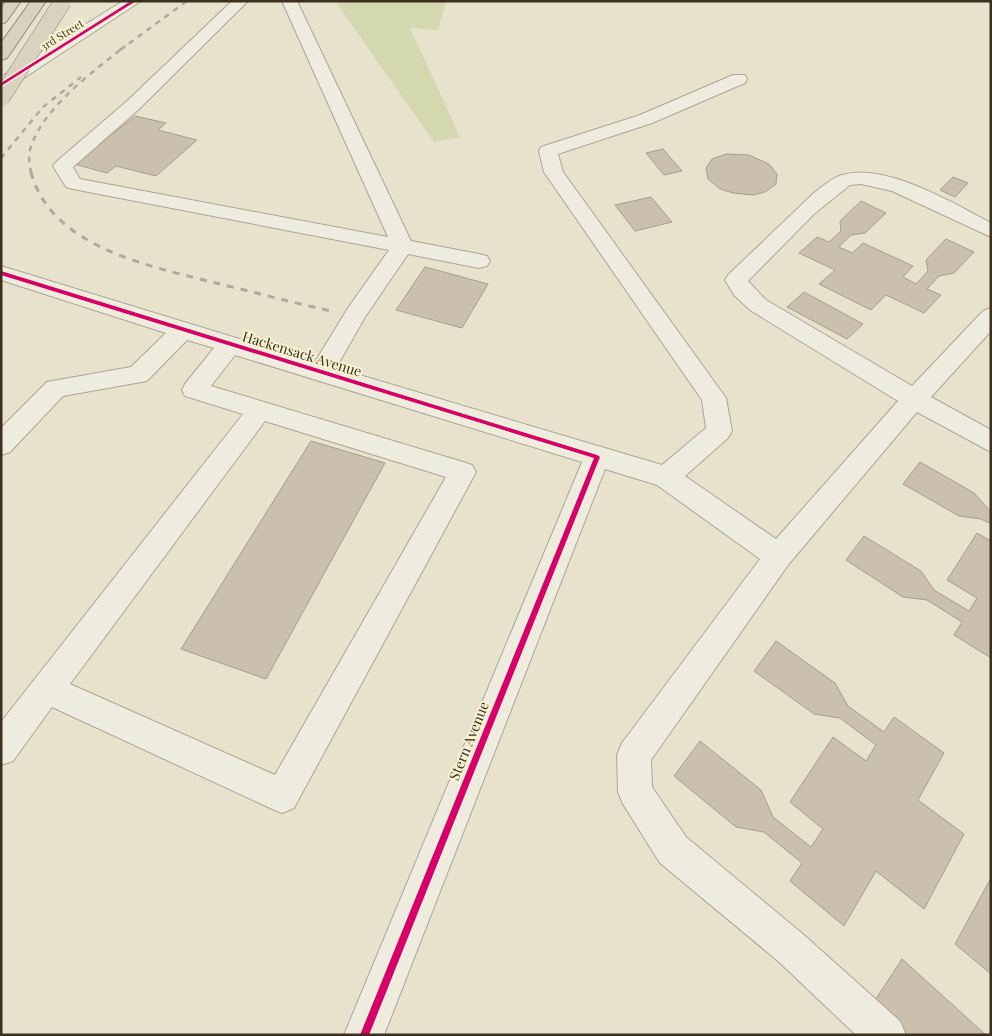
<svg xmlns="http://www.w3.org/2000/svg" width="992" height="1036" font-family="'Playfair Display',serif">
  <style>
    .green { fill: #d3d8ae }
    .building { fill: #cac0ad; stroke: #a79d8b }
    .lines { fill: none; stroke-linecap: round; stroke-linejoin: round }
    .minor-casing { stroke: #aba696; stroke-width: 2 }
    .highway-casing { stroke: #918b7c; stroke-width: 2 }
    .minor { fill: #eeebdf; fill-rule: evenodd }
    .highway { fill: #d9d2be; fill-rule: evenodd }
    .rail-far1 { stroke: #adaa9f; stroke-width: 2.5; stroke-dasharray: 5.5 5.5; stroke-linecap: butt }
    .rail { stroke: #adaa9f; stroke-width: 3; stroke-dasharray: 7 7; stroke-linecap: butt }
    .highway-bridge-casing { stroke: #918b7c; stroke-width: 18; stroke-linecap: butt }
    .highway-bridge { stroke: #d9d2be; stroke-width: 17 }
    .cycleway-casing { stroke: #f8f1d2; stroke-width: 3 }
    .cycleway { fill: #d6006c; fill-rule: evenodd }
    .labels { text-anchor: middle; stroke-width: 4; stroke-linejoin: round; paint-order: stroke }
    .far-street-label { font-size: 11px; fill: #3b2f1d; stroke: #f8f1d2 }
    .street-label { font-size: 14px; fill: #3b2f1d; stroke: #f8f1d2 }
  </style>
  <rect width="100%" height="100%" fill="#e6e2cc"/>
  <path class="green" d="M335 1H446L438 30 410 28 460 137 434 142Z"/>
  <g class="building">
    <path d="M135 116 166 123 158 130 197 140 156 176 116 166 107 173 74 164Z"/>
    <path d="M663 149 682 171 664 175 646 153Z"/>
    <path d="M726 154 749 155 769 164 777 174 776 184 765 192 753 195 733 193 720 189 708 179 706 168 712 159Z"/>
    <path d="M953 177 968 183 955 197 940 190Z"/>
    <path d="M651 197 672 222 635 231 615 205Z"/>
    <path d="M861 201 886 213 865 233 851 235 839 247 852 253 863 243 913 266 903 277 916 284 928 271 926 260 946 239 974 252 954 273 939 276 927 289 941 295 924 313 886 295 871 310 819 284 835 270 799 253 817 237 829 242 841 231 840 221Z"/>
    <path d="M425 267 488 284 462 328 396 310Z"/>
    <path d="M804 292 863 324 847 339 787 307Z"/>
    <path d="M311 441 385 463 266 679 181 649Z"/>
    <path d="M920 462 974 493 991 512V524L981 519 959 516 903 484Z"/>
    <path d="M977 533 991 541V658L954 635 962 622 927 600 903 597 846 560 864 536 921 571 934 590 969 611 977 598 947 580Z"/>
    <path d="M776 641 835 683 848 706 884 732 894 717 944 753 918 800 964 834 924 909 876 871 844 926 790 881 802 863 764 832 736 827 674 776 700 741 761 790 773 817 811 847 823 829 790 802 833 737 866 761 876 745 840 718 814 714 754 671Z"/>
    <path d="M991 878V974L955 944Z"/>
    <path d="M902 959 986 1035H902L872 1005Z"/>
  </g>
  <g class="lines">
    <defs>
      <g id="minor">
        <path d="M123 1H141L7 89 1 90V77Z"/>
        <path d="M232 1H248L138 110 73 167 80 179 388 237 282 1H297L411 241 479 254 487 256 490 261 487 266 479 268 408 254 365 317 336 368 662 465 706 428 702 400 544 172 539 151 541 147 640 115 733 75H745L747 79 745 83 652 123 558 154 563 172 726 398 732 431 728 438 685 476 776 539 898 401 750 310 734 295 725 280 728 275 815 192C823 186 832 178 842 175 885 162 953 203 991 223V237L892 191 861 184 850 185 814 214 748 281 766 300 912 386 983 311 991 308V331L931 397 991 430V452L917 412 788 565 651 760 652 787 686 837 804 935 900 1021 906 1035H856L778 961 660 863 623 804 618 792 617 755 622 743 760 559 657 485 605 469 384 1035H344L582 462 235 355 211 386 463 462 472 465 476 472 294 808 282 813 270 808 52 707 13 761 1 765V722L243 414 185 396 182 390 185 384 214 348 187 340 147 381 63 396 10 452 1 455V428L47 382 131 367 166 333 1 280V266L315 362 348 308 389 250 73 189 66 187 53 166 56 162 126 102ZM265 421 446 477 275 775 70 684Z"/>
      </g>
      <g id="highway">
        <path d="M6 1H21L6 22 1 24V8Z"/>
        <path d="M31 1H46L7 58 1 60V43Z"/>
      </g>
    </defs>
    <use href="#minor" class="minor-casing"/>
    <use href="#highway" class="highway-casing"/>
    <use href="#minor" class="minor"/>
    <use href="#highway" class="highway"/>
    <g class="rail-far1">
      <path d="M120 50 187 1"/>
      <path d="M1 158 43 107 81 77"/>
      <path d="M31 173C30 166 28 158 30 150 41 109 93 72 125 46"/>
    </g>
    <path class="rail" d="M31 172C51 249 154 267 220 284 257 293 294 303 331 311"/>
    <defs>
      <path id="highway-bridge" d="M1 98 63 1"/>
    </defs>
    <use href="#highway-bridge" class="highway-bridge-casing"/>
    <use href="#highway-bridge" class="highway-bridge"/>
    <defs>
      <g id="cycleway">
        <path d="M131 1H136L1 86V83Z"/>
        <path d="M1 271 597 455 600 457 369 1035H360L594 458 1 275Z"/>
      </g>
    </defs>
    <use href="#cycleway" class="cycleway-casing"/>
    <use href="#cycleway" class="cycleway"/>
  </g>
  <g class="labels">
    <g class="far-street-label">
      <text transform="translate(62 35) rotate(-32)" y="4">3rd Street</text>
    </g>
    <g class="street-label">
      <text transform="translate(302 354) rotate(17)" y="5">Hackensack Avenue</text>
      <text transform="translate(469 741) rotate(-68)" y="5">Stern Avenue</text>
    </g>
  </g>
  <rect width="992" height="1036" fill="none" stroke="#3b2f1d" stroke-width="5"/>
</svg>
